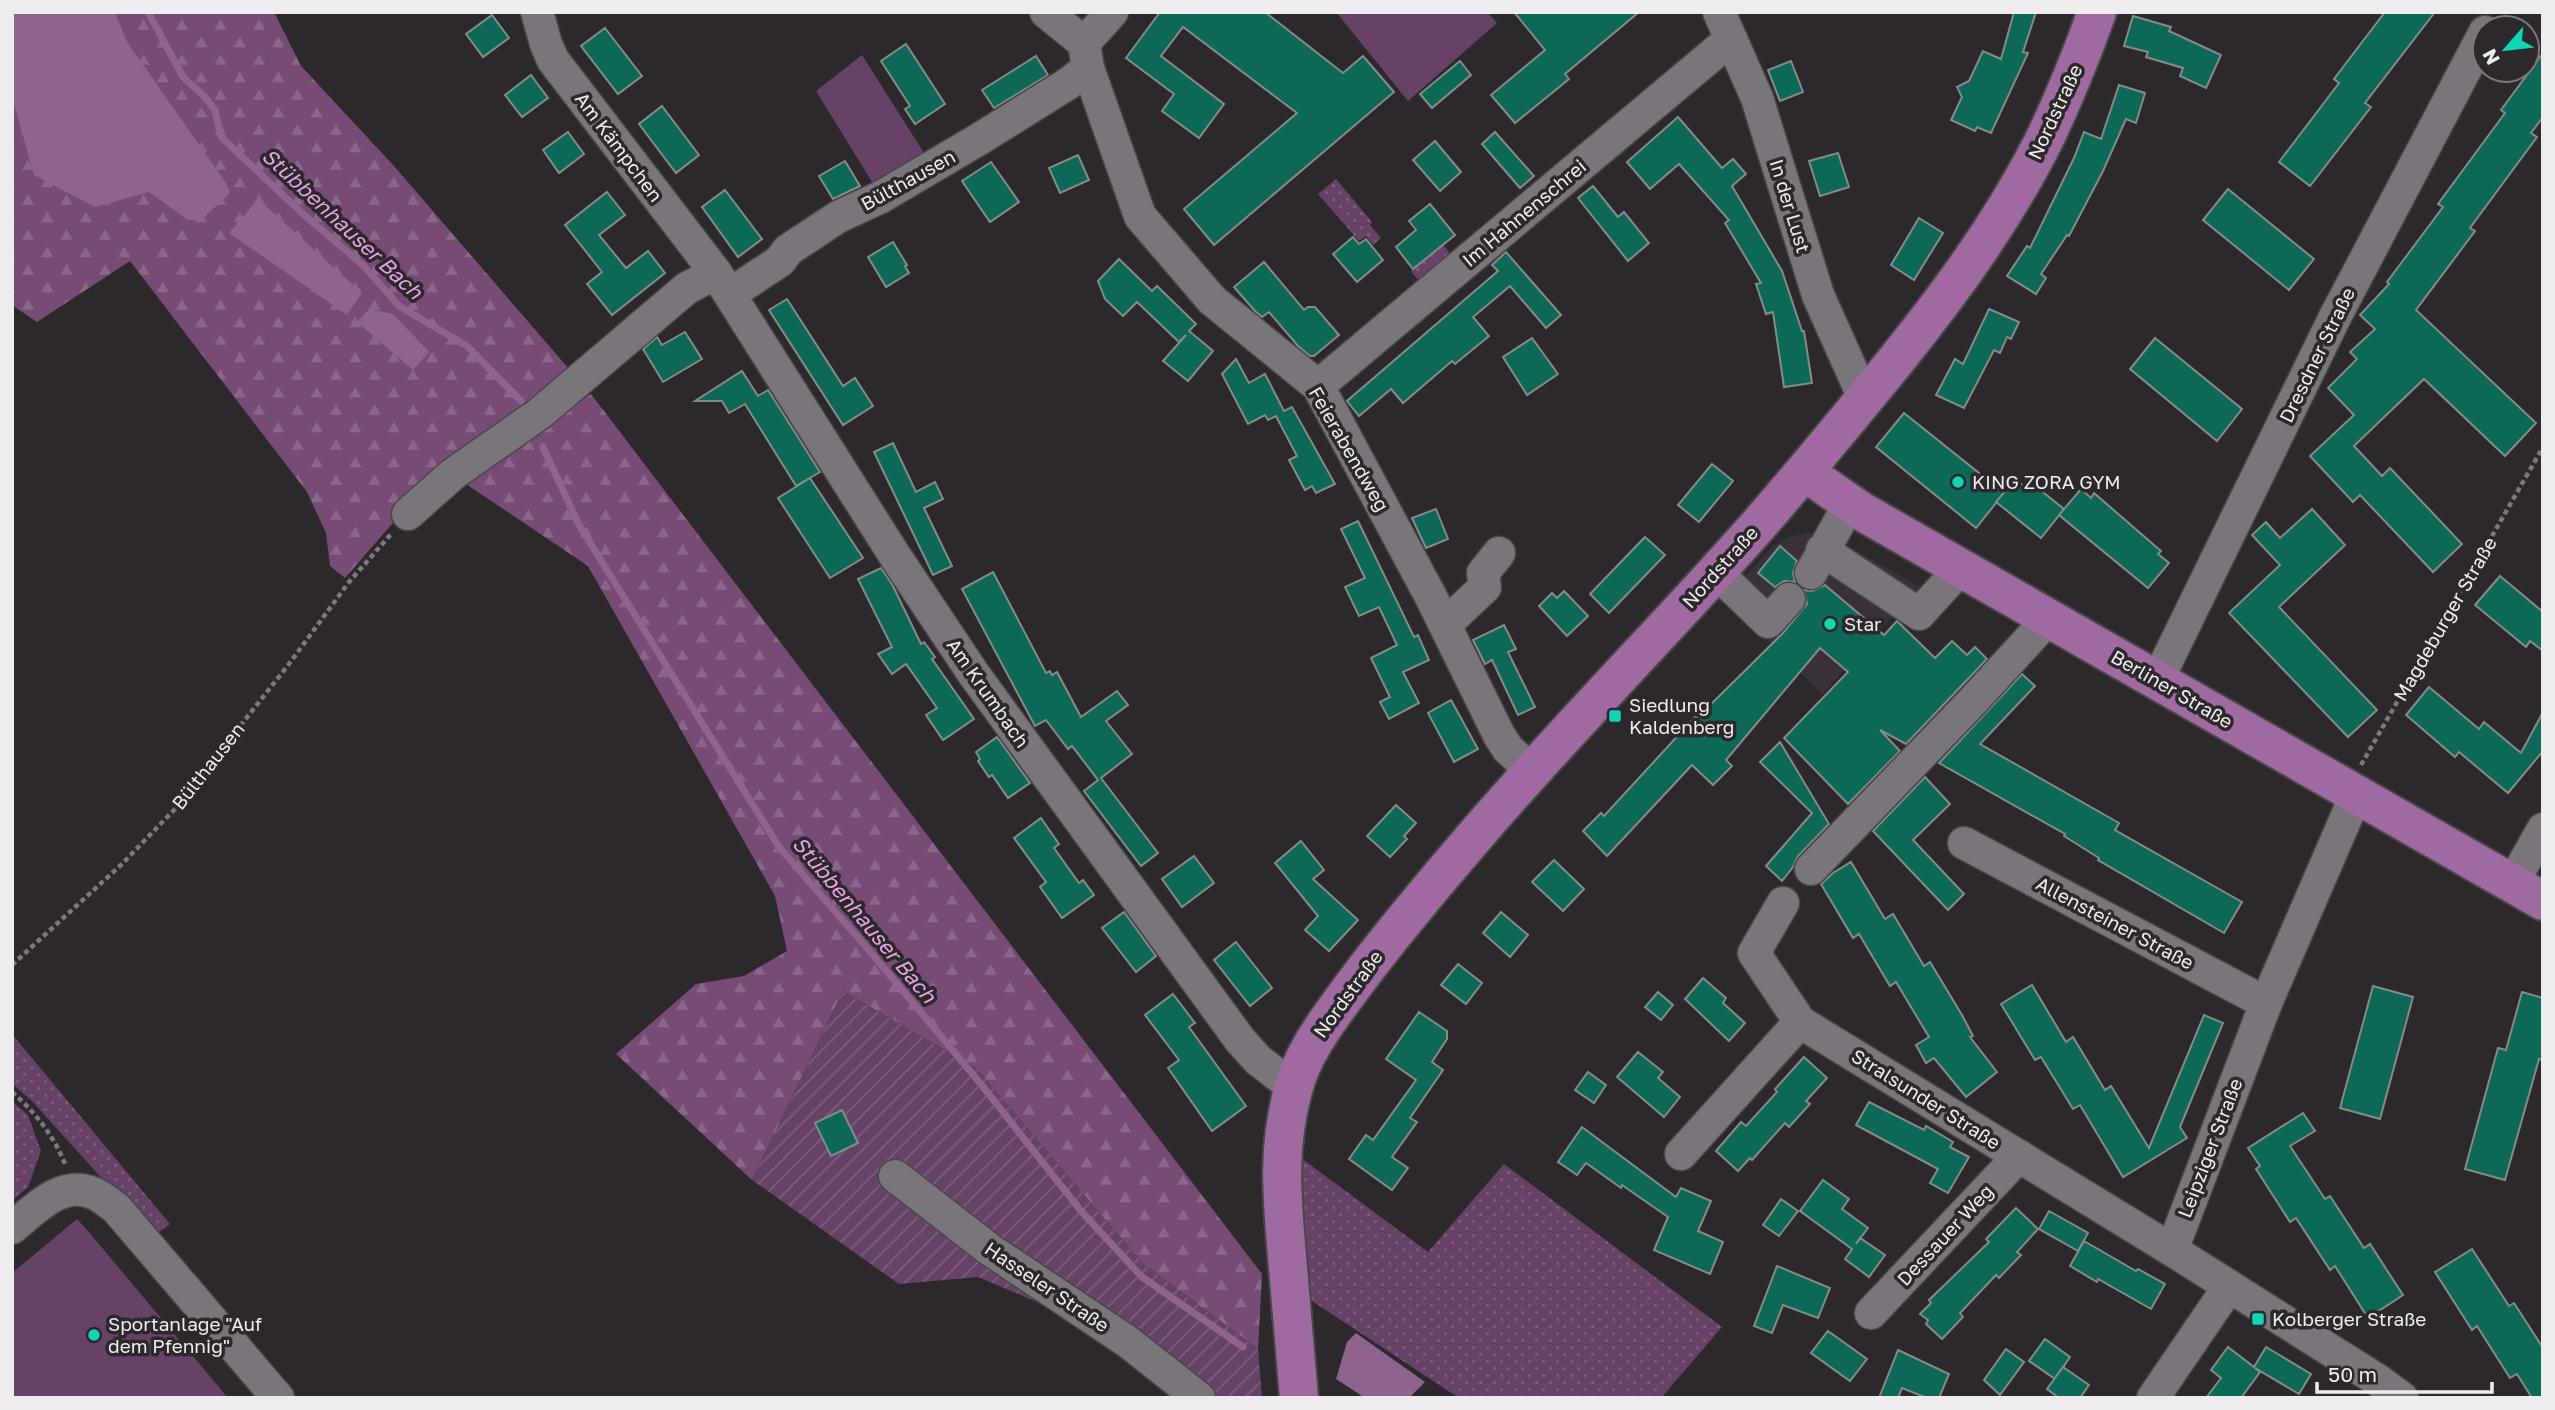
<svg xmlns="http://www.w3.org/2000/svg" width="2555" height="1410" font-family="'Golos Text',sans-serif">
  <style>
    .built { fill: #393039 }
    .grass { fill: url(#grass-dots) }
    .forest { fill: url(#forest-firs) }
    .park { fill: #664366 }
    .garden { fill: url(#garden-furrows) }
    .water { fill: #8e638d }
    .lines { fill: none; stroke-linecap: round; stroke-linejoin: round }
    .stream { stroke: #8e638d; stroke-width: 7 }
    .building { fill: #0e6858; stroke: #848b89; stroke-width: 2 }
    .minor-casing { stroke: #494649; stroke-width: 35 }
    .major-casing { stroke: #494649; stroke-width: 42 }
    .path { stroke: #7c787c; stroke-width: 4.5; stroke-dasharray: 5 3.5; stroke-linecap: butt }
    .minor { stroke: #7a757a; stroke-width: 32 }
    .major { stroke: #9f6a9f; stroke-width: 38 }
    .poi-dot { fill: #10d5b4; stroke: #2c282c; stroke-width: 2.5 }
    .labels { text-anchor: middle; stroke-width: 7; stroke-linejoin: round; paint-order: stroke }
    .street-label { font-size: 19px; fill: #efecef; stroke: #2c282c }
    .poi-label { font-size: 19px; fill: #efecef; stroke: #2c282c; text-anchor: start }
    .water-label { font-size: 21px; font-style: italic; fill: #e5a4e3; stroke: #2c282c }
  </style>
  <defs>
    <pattern id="grass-dots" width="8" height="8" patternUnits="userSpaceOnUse" patternTransform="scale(1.75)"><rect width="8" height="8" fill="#664366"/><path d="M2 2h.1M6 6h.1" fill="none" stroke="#7c5e7c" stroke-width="1.8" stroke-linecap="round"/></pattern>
    <pattern id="forest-firs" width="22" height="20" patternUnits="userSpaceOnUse" patternTransform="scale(1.75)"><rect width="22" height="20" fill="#764c76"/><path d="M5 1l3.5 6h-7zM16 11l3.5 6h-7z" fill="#8a668a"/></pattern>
    <pattern id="garden-furrows" width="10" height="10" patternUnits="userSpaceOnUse" patternTransform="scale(1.75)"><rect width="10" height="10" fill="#664366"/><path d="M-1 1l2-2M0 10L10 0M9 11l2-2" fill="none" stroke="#7c5e7c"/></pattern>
  </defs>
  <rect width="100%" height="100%" fill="#2c282c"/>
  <path class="built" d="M1808 532 1825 533 1951 604 1926 631 1895 614 1822 695 1726 597 1771 548 1788 537Z"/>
  <g class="grass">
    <path d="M1336 179 1372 222 1370 225 1381 238 1373 245 1366 236 1359 241 1318 194Z"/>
    <path d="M1443 245 1454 258 1423 286 1411 271Z"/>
    <path d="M12 1034 170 1224 154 1236 31 1100 12 1084Z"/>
    <path d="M12 1101 28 1115 41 1151 28 1187 12 1201Z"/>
    <path d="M1297 1155 1428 1252 1504 1164 1722 1327 1661 1398H1459L1309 1299Z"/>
  </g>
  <g class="forest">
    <path d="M12 12H274L301 66 394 166 569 369 424 487 345 578 330 566 326 533 307 492 130 261 37 322 12 305Z"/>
    <path d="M591 394 1262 1274 1258 1349 1142 1263 977 1069 843 991 752 1180 616 1054 696 984 744 976 787 951 775 896 588 566 457 478Z"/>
  </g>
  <g class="park">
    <path d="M1336 12H1487L1497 23 1408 101Z"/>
    <path d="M862 55 929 161 877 190 816 91Z"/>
    <path d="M77 1219 88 1231 228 1398H12V1273Z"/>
  </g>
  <path class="garden" d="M843 991 977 1069 1142 1263 1258 1349 1262 1398H1177L1124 1357 1044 1305 978 1277 899 1284 752 1180Z"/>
  <g class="water">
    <path d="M12 12H115L127 42 226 183 230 193 201 220H188L149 192 95 207 34 175 12 97Z"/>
    <path d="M258 199 362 293 347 315 229 233Z"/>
    <path d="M369 309 393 314 429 352 413 370 357 322Z"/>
    <path d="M1356 1333 1425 1382 1409 1398H1365L1336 1379 1347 1342Z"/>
  </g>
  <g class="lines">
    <g class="stream">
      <path d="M148 12 183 77 204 96 215 110 221 137 302 213 364 266 399 306 467 346 521 401"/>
      <path d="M543 447 579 525 779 847 873 955 980 1083 1081 1211 1142 1277 1243 1347"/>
    </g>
  </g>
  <g class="building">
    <path d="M1160 12H1265L1343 73 1363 56 1394 92 1214 245 1184 209 1297 113 1183 27 1161 56 1224 104 1199 138 1162 111 1174 94 1126 58Z"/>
    <path d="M1514 12H1639L1565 74 1569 79 1515 123 1491 95 1545 50Z"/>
    <path d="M2014 12H2036L2023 52 2028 53 1991 133 1977 127 1975 131 1951 120 1962 97 1957 87 1969 81 1983 51 2001 59Z"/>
    <path d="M2385 12H2435L2365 103 2371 107 2310 186 2279 162 2339 83 2334 79Z"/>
    <path d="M492 15 509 38 483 57 466 34Z"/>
    <path d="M2133 16 2171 27 2169 31 2221 55 2206 88 2180 76 2183 68 2146 57 2148 52 2124 46Z"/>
    <path d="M605 28 642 76 618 94 581 46Z"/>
    <path d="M906 44 945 104 915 124 905 109 910 106 881 61Z"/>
    <path d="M2543 53V117L2531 133 2537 137 2470 228 2475 231 2416 310 2536 423 2505 456 2424 379 2354 446 2382 476 2390 468 2462 544 2433 572 2360 495 2353 502 2310 456 2354 415 2328 388 2357 359 2350 352 2375 329 2360 315 2389 284 2387 282 2443 207 2438 204 2505 113 2501 110Z"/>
    <path d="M1036 56 1048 75 994 108 982 90Z"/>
    <path d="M1460 61 1471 75 1432 108 1420 94Z"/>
    <path d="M1791 61 1803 92 1780 101 1768 70Z"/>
    <path d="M531 75 548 98 522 117 505 95Z"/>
    <path d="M2119 85 2145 93 2136 123 2126 119 2103 171 2069 236 2067 235 2041 274 2046 278 2036 294 2007 276 2027 246 2030 248 2074 158 2084 132 2101 139Z"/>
    <path d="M662 106 699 155 676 173 639 124Z"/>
    <path d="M1678 117 1722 168 1733 159 1746 174 1732 186 1782 271 1802 331H1804L1812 383 1784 387 1773 312 1766 314 1756 284 1761 283 1725 223 1729 220 1679 164 1650 189 1627 162Z"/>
    <path d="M568 132 584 154 559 173 543 150Z"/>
    <path d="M1495 132 1534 176 1520 188 1482 144Z"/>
    <path d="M1435 141 1461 172 1440 191 1413 160Z"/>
    <path d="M1838 153 1849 187 1820 196 1809 161Z"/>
    <path d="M1078 155 1089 180 1060 193 1049 168Z"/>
    <path d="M845 161 860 186 833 199 819 176Z"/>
    <path d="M991 162 1019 202 990 222 962 181Z"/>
    <path d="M1593 186 1618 217 1624 212 1649 243 1628 261 1578 198Z"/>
    <path d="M2228 189 2314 259 2289 290 2203 220Z"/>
    <path d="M725 190 762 239 738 257 702 207Z"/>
    <path d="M607 192 625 215 599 235 626 268 648 251 665 273 612 315 587 284 602 272 565 225Z"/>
    <path d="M1430 204 1455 235 1413 269 1396 247 1416 230 1409 221Z"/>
    <path d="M1919 218 1943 233 1914 280 1891 265Z"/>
    <path d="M1353 237 1359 244 1366 239 1383 260 1357 282 1333 254Z"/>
    <path d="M893 242 907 265 905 266 909 273 886 287 868 257Z"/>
    <path d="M1506 252 1561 315 1546 328 1510 286 1473 317 1489 336 1455 364 1452 361 1403 403 1391 389 1359 416 1347 401 1498 271 1492 265Z"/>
    <path d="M1119 259 1152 291 1157 286 1196 324 1189 331 1213 351 1188 381 1163 361 1186 335 1179 342 1137 302 1123 316 1105 299 1098 281Z"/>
    <path d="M1264 262 1304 310 1308 307H1315L1339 335 1314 356H1310L1298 346 1269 312 1262 317 1255 311 1234 287Z"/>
    <path d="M787 299 843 386 855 378 873 406 843 425 769 310Z"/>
    <path d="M1989 309 2019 322 2011 339 2007 337 2000 353 1994 350 1964 408 1936 395 1955 359 1963 364Z"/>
    <path d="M685 332 702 359 663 382 643 349 657 337 662 345Z"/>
    <path d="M1532 338 1558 374 1527 395 1503 357Z"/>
    <path d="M2155 338 2242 409 2217 441 2130 369Z"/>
    <path d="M1236 359 1249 383 1265 374 1284 411 1292 407 1335 484 1316 493 1312 486 1305 490 1289 460 1297 456 1276 416 1268 420 1265 415 1248 424 1222 374Z"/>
    <path d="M742 371 758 396 768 390 820 472 796 486 745 404 729 413 722 401H695Z"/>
    <path d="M1904 413 2004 493 1976 528 1876 447Z"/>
    <path d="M893 443 916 492 935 482 943 499 924 508 952 566 933 575 874 452Z"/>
    <path d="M1712 464 1733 481 1699 522 1678 505Z"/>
    <path d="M810 478 863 558 830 578 778 498Z"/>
    <path d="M2015 479 2025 487 2030 482 2064 509 2041 538 1996 502Z"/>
    <path d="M2081 489 2091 498 2094 493 2161 551 2158 554 2169 563 2148 588 2059 515Z"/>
    <path d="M1436 509 1448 539 1426 548 1412 518Z"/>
    <path d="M2312 509 2345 545 2279 607 2377 710 2348 737 2229 613 2280 565 2252 535 2266 522 2280 538Z"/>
    <path d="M1358 521 1414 637 1418 635 1429 660 1403 672 1419 703 1389 719 1380 702 1390 697 1371 658 1397 645 1379 607 1359 616 1345 587 1365 578 1341 529Z"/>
    <path d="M1645 537 1665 555 1609 613 1590 594Z"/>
    <path d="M1780 546 1797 561 1793 573 1795 582 1784 581 1775 587 1758 573Z"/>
    <path d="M881 568 892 584 921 644 924 642 935 657 932 659 974 719 943 740 926 715 937 708 906 664 892 674 878 654 892 647 858 579Z"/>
    <path d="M993 572 1046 673 1050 671 1052 675 1057 672 1081 717 1117 691 1128 705 1106 721 1132 754 1101 778 1158 853 1141 866 1084 791 1098 780 1072 746 1068 749 1046 720 1035 726 962 589Z"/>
    <path d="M2500 576 2543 612V651L2530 641 2526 647 2475 605Z"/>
    <path d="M1825 585 1884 635 1897 621 1935 658 1952 641 1967 655 1975 647 1987 659 1906 744 1880 730 1900 751 1848 804 1784 738 1848 672 1820 648 1726 760 1732 766 1713 785 1692 765 1607 856 1583 831 1601 813 1604 816 1695 717 1697 718 1782 634 1807 604 1804 590 1812 591Z"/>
    <path d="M1564 591 1588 616 1567 636 1539 606 1552 593 1557 598Z"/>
    <path d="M1504 625 1516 649 1508 652 1535 707 1518 715 1492 660 1485 664 1473 640Z"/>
    <path d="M2022 674 2035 686 1980 744 2119 823 2115 830 2242 902 2224 933 2098 860 2099 858 2064 836 2065 834 1939 763Z"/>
    <path d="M2429 687 2479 729 2484 722 2521 753 2543 712V751L2508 793 2459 752 2455 757 2406 715Z"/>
    <path d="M1451 700 1478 749 1454 762 1428 713Z"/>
    <path d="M997 737 1030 783 1008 798 992 775 989 777 978 761 980 759 976 752Z"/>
    <path d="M1780 742 1829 824 1798 856 1793 867 1782 881 1766 866 1812 813 1760 762Z"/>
    <path d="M1925 777 1950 804 1913 840 1964 894 1948 910 1873 831Z"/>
    <path d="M1396 805 1416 823 1404 836 1407 839 1390 857 1367 836Z"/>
    <path d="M1041 818 1059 844 1054 848 1079 883 1083 880 1094 895 1062 918 1040 887 1046 882 1014 838Z"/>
    <path d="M1301 841 1324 870 1313 879 1358 920 1329 951 1305 930 1318 916 1275 863Z"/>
    <path d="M1194 856 1214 883 1182 907 1162 879Z"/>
    <path d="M1554 860 1584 889 1563 911 1532 882Z"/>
    <path d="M1851 862 1885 919 1893 914 1924 966 1930 962 1962 1015 1973 1036 1970 1037 1997 1072 1966 1097 1934 1058 1926 1063 1916 1045 1929 1037 1896 982 1890 986 1859 934 1853 938 1821 884 1833 873Z"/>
    <path d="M1124 912 1156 956 1136 972 1102 928Z"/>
    <path d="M1501 912 1528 935 1510 957 1483 933Z"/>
    <path d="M1236 942 1272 988 1250 1006 1214 960Z"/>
    <path d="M1458 964 1482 983 1466 1004 1441 985Z"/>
    <path d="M1703 978 1726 998 1723 1003 1745 1023 1729 1041 1685 999Z"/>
    <path d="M2032 985 2066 1042 2073 1037 2105 1090 2111 1086 2149 1148 2204 1015 2223 1023 2180 1127 2187 1138 2123 1177 2080 1105 2073 1109 2041 1057 2035 1060 2001 1004Z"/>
    <path d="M2373 986 2413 997 2380 1119 2340 1108Z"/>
    <path d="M1658 992 1673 1005 1661 1020 1645 1007Z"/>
    <path d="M2522 992 2543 998V1060L2539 1059 2505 1180 2465 1169 2498 1048 2506 1050Z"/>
    <path d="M1173 994 1195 1023 1189 1027 1246 1106 1212 1131 1168 1068 1179 1060 1145 1015Z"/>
    <path d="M1419 1012 1447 1031V1039L1432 1062 1443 1070 1410 1118 1417 1122 1392 1157 1408 1168 1392 1190 1349 1159 1366 1135 1373 1140 1416 1080 1386 1059Z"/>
    <path d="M1638 1052 1663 1072 1658 1078 1680 1097 1664 1117 1617 1077Z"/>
    <path d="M1804 1057 1827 1078 1806 1101 1810 1104 1789 1127 1785 1123 1752 1160 1750 1158 1738 1171 1716 1151 1741 1122 1746 1126 1777 1092 1775 1089Z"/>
    <path d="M1588 1072 1606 1085 1594 1103 1575 1090Z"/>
    <path d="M1869 1102 1924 1130 1926 1126 1953 1142 1950 1147 1969 1157 1948 1193 1930 1183 1938 1169 1856 1125Z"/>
    <path d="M842 1110 858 1143 831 1156 815 1123Z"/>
    <path d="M2303 1113 2315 1131 2290 1146 2325 1199 2330 1196 2364 1248 2370 1244 2403 1295 2368 1318 2335 1266 2330 1270 2296 1218 2290 1222 2256 1169 2260 1166 2248 1148Z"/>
    <path d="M1582 1127 1676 1197 1681 1188 1711 1201 1698 1231 1723 1242 1710 1274 1654 1250 1668 1217 1622 1185 1621 1188 1586 1163 1577 1175 1558 1162Z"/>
    <path d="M1823 1180 1849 1199 1842 1209 1868 1228 1856 1244 1860 1238 1885 1255 1869 1277 1845 1259 1852 1249 1800 1211Z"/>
    <path d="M1781 1199 1798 1211 1779 1236 1763 1225Z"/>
    <path d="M2016 1208 2038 1229 2017 1252 2021 1255 1999 1278 1996 1275 1960 1313 1963 1317 1942 1339 1926 1324 1928 1320 1920 1314 1931 1303 1929 1300 1989 1242 1986 1239Z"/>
    <path d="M2049 1211 2088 1233 2078 1251 2039 1229Z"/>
    <path d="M2084 1241 2136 1271 2138 1269 2165 1284 2151 1309 2098 1279 2097 1282 2070 1266Z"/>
    <path d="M2472 1249 2509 1306 2514 1303 2543 1348V1398H2532L2517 1374 2510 1378 2477 1326 2472 1330 2435 1272Z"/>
    <path d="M1777 1266 1830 1288 1818 1318 1783 1305 1772 1333 1754 1326Z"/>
    <path d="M1828 1331 1867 1359 1850 1381 1811 1353Z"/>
    <path d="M2045 1339 2070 1357 2055 1379 2029 1361Z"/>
    <path d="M2228 1347 2254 1367 2266 1347 2311 1374 2299 1394 2255 1368 2260 1372 2241 1398H2206L2221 1378 2211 1370Z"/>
    <path d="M2006 1349 2024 1362 2000 1395 1984 1380Z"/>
    <path d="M1898 1350 1949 1374 1939 1398H1927L1902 1388 1898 1398H1879Z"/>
    <path d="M2063 1367 2089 1385 2080 1398H2059L2047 1389Z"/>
  </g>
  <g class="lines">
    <defs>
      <g id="minor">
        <path d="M537 12 546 44 553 60 716 273 895 556 973 673 1240 1040 1258 1060 1293 1087"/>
        <path d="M1046 12 1084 43"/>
        <path d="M1719 12 1757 98 1818 295 1864 398"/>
        <path d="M1084 43 1088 68 1140 216 1212 300 1318 386 1431 597 1499 735 1508 749 1532 771"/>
        <path d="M1084 43 1112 12"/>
        <path d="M730 294 780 261 788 250 838 217 881 197 981 138 1069 83 1088 68"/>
        <path d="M1318 386 1731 39"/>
        <path d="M408 514 453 474 539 414 687 288 716 273"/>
        <path d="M1822 550 1919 614 1961 568"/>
        <path d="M1716 572 1768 622 1789 599"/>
        <path d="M1811 573 1850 503"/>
        <path d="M1444 623 1451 619 1485 587 1483 573 1499 553"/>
        <path d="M2157 681 2335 317 2485 32"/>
        <path d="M2356 795 2266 1003 2172 1250 2376 1379 2402 1398"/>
        <path d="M1964 843 2266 1003"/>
        <path d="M1811 869 1973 701 2049 618"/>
        <path d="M2512 884 2543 829"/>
        <path d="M1783 903 1754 953 1800 1022 2172 1250"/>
        <path d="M1681 1154 1800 1022"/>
        <path d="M895 1176 989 1249 1128 1342 1199 1398"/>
        <path d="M12 1228C35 1209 61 1180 93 1193 101 1196 109 1203 116 1208L278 1398"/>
        <path d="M1871 1313 2019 1156"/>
        <path d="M2153 1398 2228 1288"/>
      </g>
      <g id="major">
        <path d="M1805 472 1861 511 2543 901"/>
        <path d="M1299 1398C1295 1351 1291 1303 1287 1256 1282 1197 1277 1149 1293 1090 1303 1050 1331 1016 1355 983 1397 927 1442 874 1488 821 1574 722 1666 629 1753 531 1792 487 1829 442 1866 397 1933 316 1999 231 2046 136 2065 96 2082 54 2097 12"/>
      </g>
    </defs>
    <use href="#minor" class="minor-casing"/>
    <use href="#major" class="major-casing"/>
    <g class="path">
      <path d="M2361 765 2543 447"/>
      <path d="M12 965 122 864 174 810 289 664 349 582 392 533"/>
      <path d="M12 1092C35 1112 54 1136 65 1164"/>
    </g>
    <use href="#minor" class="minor"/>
    <use href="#major" class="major"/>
  </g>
  <g class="poi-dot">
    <circle cx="1958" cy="482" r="7"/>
    <circle cx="1830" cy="624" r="7"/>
    <rect x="1608" y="709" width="14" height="14" rx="3.5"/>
    <rect x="2251" y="1312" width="14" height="14" rx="3.5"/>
    <circle cx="94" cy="1335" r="7"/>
  </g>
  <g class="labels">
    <g class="street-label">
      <text transform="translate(2055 112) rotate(-65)" y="7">Nordstraße</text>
      <text transform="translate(619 147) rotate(53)" y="7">Am Kämpchen</text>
      <text transform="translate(908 180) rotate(-29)" y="7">Bülthausen</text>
      <text transform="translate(1790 206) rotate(73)" y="7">In der Lust</text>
      <text transform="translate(1524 213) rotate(-40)" y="7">Im Hahnenschrei</text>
      <text transform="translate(2317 355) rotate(-64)" y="7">Dresdner Straße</text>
      <text transform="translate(1349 449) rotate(60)" y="7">Feierabendweg</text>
      <text transform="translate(1720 567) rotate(-48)" y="7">Nordstraße</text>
      <text transform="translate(2445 619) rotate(-60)" y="7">Magdeburger Straße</text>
      <text transform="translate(2172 689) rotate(30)" y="7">Berliner Straße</text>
      <text transform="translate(988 693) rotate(55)" y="7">Am Krumbach</text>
      <text transform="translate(208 766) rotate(-52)" y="7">Bülthausen</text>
      <text transform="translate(2115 923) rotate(28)" y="7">Allensteiner Straße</text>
      <text transform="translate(1348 994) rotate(-54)" y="7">Nordstraße</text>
      <text transform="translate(1926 1099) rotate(32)" y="7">Stralsunder Straße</text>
      <text transform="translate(2210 1148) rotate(-69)" y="7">Leipziger Straße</text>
      <text transform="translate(1945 1235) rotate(-47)" y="7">Dessauer Weg</text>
      <text transform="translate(1047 1287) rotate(34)" y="7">Hasseler Straße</text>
    </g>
    <g class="poi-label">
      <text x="1972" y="489">KING ZORA GYM</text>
      <text x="1844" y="631">Star</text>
      <text x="1629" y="712">Siedlung<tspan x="1629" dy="22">Kaldenberg</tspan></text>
      <text x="2272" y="1326">Kolberger Straße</text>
      <text x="108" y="1331">Sportanlage "Auf<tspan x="108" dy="22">dem Pfennig"</tspan></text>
    </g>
    <g class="water-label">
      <text transform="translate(342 224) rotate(43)" y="7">Stübbenhauser Bach</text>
      <text transform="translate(864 920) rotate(50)" y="7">Stübbenhauser Bach</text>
    </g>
  </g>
  <rect width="2555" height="1410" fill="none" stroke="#efecef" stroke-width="28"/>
  <g transform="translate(2506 49) rotate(242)"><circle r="33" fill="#2c282c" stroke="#7a767a" stroke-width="2"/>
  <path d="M0-5L12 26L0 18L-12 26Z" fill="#10d5b4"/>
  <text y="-10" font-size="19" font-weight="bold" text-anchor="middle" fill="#efecef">N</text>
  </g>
  <path d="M2317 1382v10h175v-10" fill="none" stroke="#efecef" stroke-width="3.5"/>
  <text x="2328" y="1382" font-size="21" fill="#efecef" stroke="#2c282c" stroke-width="5" paint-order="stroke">50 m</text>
</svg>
